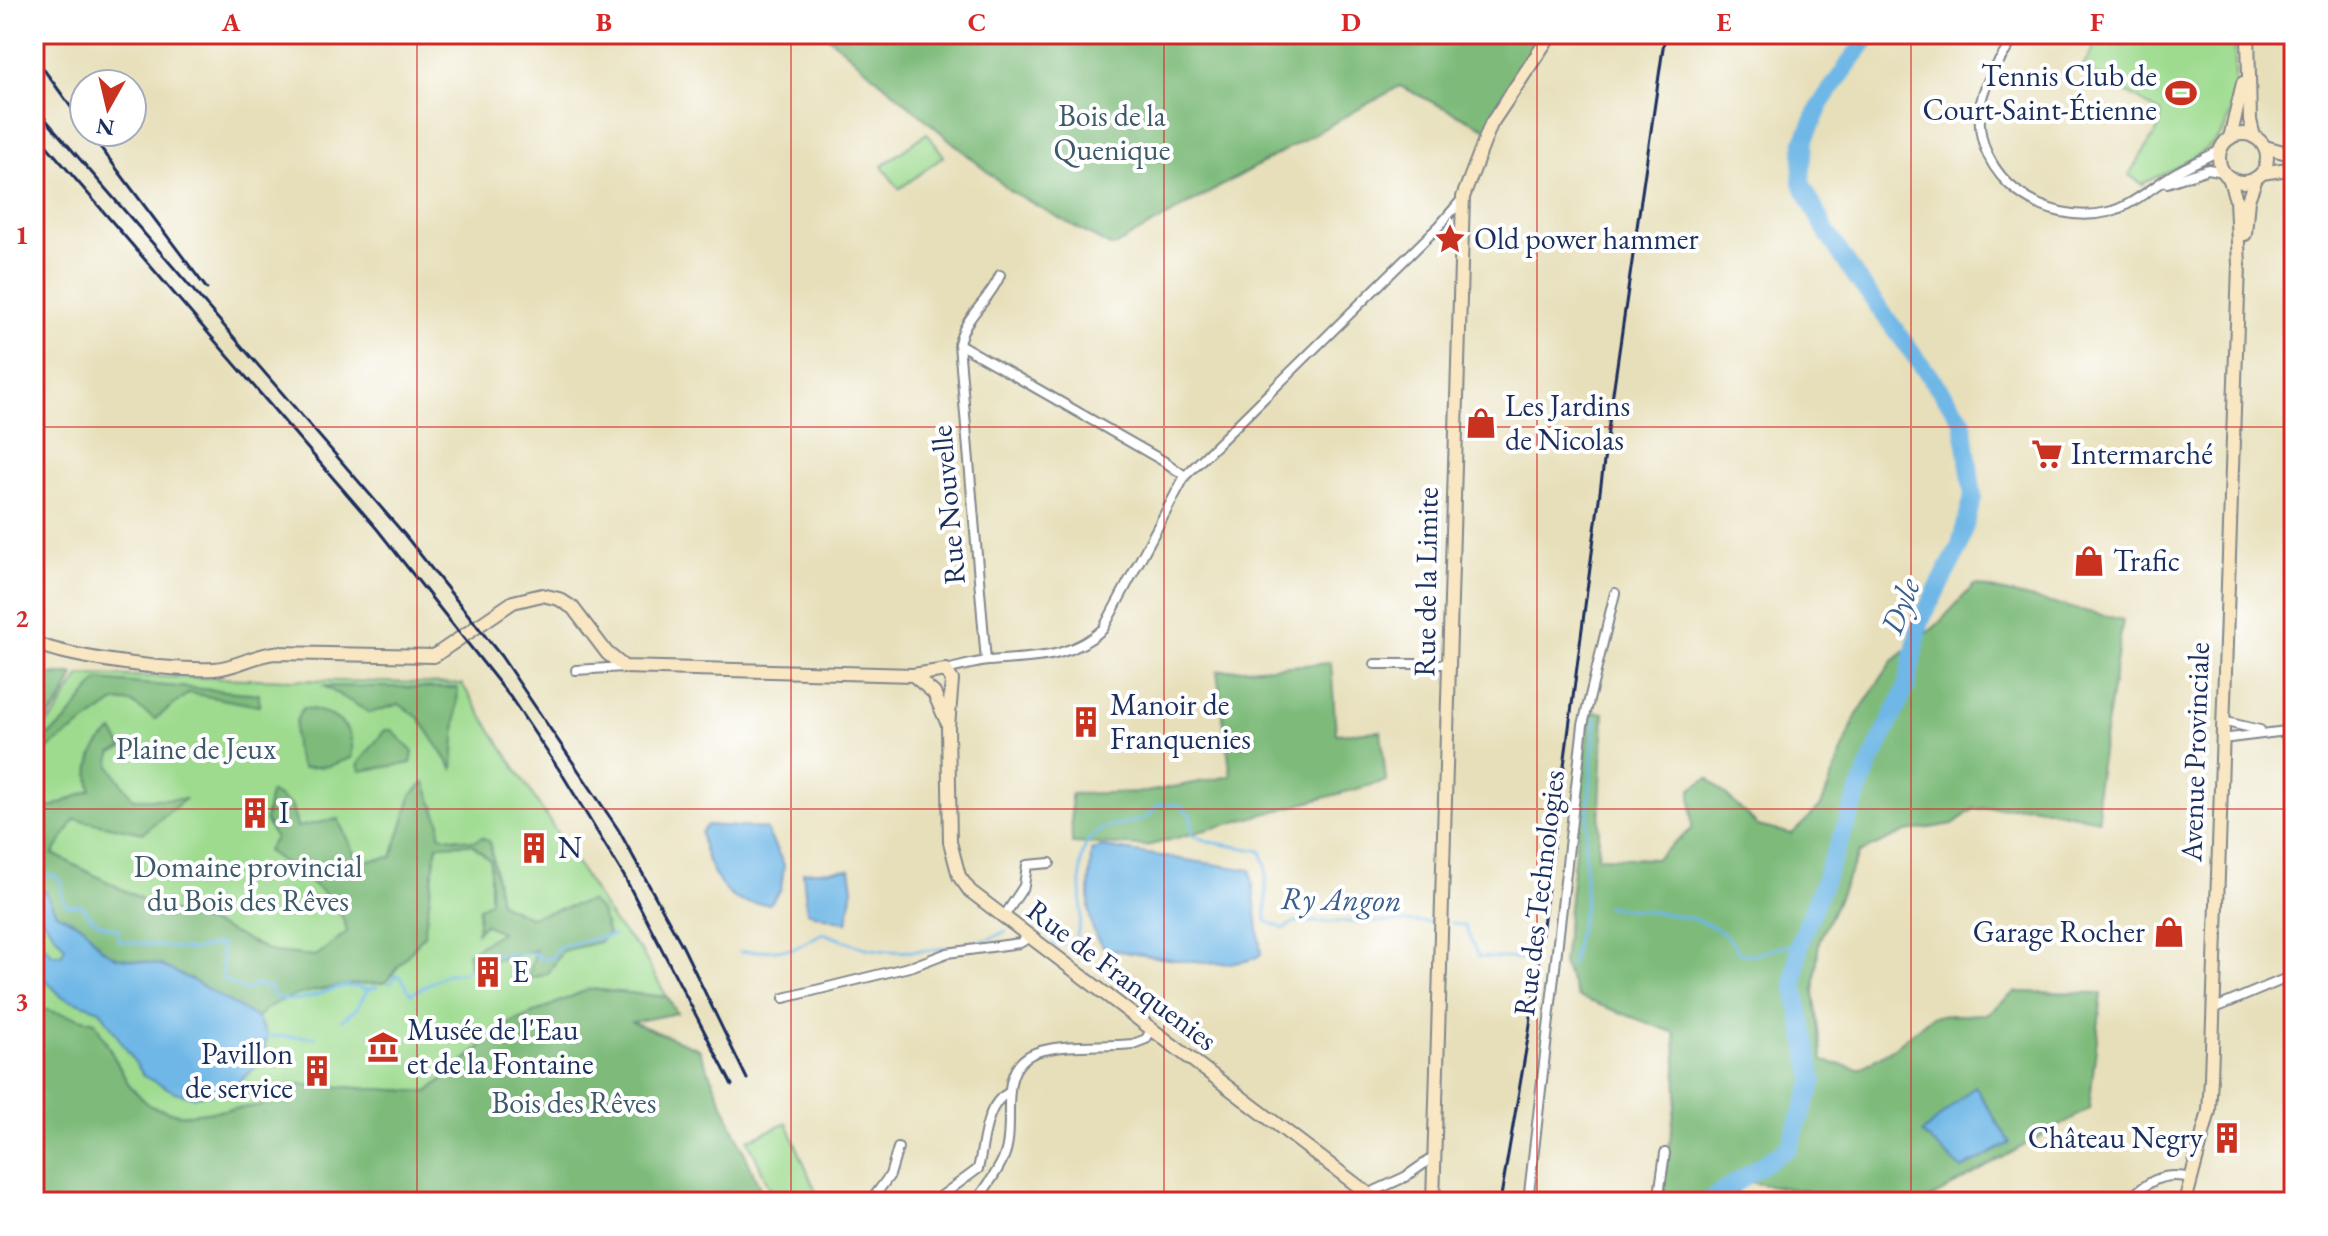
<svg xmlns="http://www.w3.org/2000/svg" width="2328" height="1236" font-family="'EB Garamond',serif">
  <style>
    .green { fill: #9edb8f; stroke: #5c8576; stroke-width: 2 }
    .forest { fill: #7ebb7a; stroke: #4c756c; stroke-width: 2 }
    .water { fill: #6eb7e6; stroke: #4473a2; stroke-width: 2 }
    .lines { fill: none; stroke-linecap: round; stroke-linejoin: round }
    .stream { stroke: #6eb7e6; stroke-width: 3 }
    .river { stroke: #6eb7e6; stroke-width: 18 }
    .street-casing { stroke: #81878c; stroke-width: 12 }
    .secondary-casing { stroke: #81878c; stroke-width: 16 }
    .street { stroke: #fff; stroke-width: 8 }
    .secondary { stroke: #f9e7c3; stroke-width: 12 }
    .rail { stroke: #1b2f5e; stroke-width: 3 }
    .grid { fill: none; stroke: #d62828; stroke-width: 2; stroke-opacity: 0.55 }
    .labels { text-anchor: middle; stroke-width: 8; stroke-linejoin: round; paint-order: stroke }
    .poi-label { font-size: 30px; fill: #1b2f5e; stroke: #fff; text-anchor: start }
    .park-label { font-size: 30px; fill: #3c5a6a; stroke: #fff }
    .street-label { font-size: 30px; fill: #1b2f5e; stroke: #fff }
    .water-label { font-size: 32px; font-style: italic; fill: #385f8e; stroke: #fff }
    .neatline { fill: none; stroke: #d62828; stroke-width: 3 }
    .grid-label { font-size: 26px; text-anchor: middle; font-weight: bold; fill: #d62828 }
  </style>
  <rect width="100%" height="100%" fill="#fff"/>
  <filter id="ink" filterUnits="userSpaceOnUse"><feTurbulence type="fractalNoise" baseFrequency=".0125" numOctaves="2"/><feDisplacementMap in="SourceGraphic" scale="16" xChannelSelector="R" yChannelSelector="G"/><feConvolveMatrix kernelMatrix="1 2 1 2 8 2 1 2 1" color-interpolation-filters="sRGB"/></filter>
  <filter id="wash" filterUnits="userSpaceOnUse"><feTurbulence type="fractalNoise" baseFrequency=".006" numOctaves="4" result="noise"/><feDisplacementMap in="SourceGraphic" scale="32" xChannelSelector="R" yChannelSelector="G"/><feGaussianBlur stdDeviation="1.8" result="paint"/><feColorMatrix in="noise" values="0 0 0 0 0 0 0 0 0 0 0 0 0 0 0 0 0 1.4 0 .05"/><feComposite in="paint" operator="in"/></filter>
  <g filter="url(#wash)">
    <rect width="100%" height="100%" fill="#e7dfb9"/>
    <g class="green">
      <path d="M2102 34 2234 35C2239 136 2230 142 2142 184L2129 175 2160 125 2161 113 2083 66Z"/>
      <path d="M927 133 944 156 899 189 882 166Z"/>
      <path d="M80 675 462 684 615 924 641 951 667 997 589 989 508 1024 428 1092 291 1084 259 1106 181 1115 149 1106 130 1087 95 1022 41 1009 34 997V733L54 717Z"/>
      <path d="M787 1123 820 1202H776L748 1140Z"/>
    </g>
    <g class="forest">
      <path d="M825 34H1542L1489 130 1400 86 1112 247 1010 191Z"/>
      <path d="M1974 585 2123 620 2097 783 2099 820 2031 806 1974 809 1953 824 1906 832 1859 853 1819 941 1814 992 1823 1061 1859 1069 1894 1048 1932 1016 1986 1014 2015 992 2102 993 2089 1109 1924 1202H1877L1742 1181 1734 1202H1661L1677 1093 1675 1033 1578 997 1563 964 1590 711 1604 713 1598 857 1655 859 1692 829 1691 789 1708 778 1758 826 1792 834 1821 806 1856 716 1892 662 1937 625Z"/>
      <path d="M1331 663 1336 734 1381 731 1386 781 1147 846 1072 843 1071 794 1146 792 1231 776 1217 671Z"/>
      <path d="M74 674C65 698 54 715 34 731V675Z"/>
      <path d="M98 680 259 694V706L189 693 155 719 132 703 116 701 34 758V746L64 723Z"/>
      <path d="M324 686 458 688 453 769 419 718 399 704 370 713Z"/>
      <path d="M303 708C331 711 358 725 351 758L329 766 303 768C292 754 291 722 303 708Z"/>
      <path d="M385 730H392L413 752 411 763 360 771 358 764Z"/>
      <path d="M113 731 123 748 111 753 110 766 133 799H185L143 833 75 819 53 854 157 907 220 927 272 952 316 956 347 932C341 896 295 872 267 851L275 838 265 820 270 792 292 806 297 827 338 819 358 862 392 857 412 794 425 783 440 823V836L475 841 482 837 490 842 500 903 529 917 590 901 601 911 608 934 599 942 562 951 548 974 528 979 536 950 469 967 468 953 501 932 484 924 477 932 479 908 490 901V860L472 844 437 845 424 935 385 983C353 983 276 991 257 1018L160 965 115 957 102 949 83 926 56 913 45 891 34 888V815L91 790C86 766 92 746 113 731Z"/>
      <path d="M589 989 667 997 677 1013 632 1022 699 1049 766 1202H34V997L41 1009 95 1022 130 1087 150 1106 181 1115 259 1106 291 1084 428 1092 508 1024Z"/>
    </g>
    <g class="water">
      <path d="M707 825 766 829 784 865 781 889 770 904C762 903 752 904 744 902 720 897 702 854 701 832Z"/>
      <path d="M1103 847 1251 870 1261 954C1236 976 1139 953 1105 949 1081 927 1091 881 1091 851Z"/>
      <path d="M850 869 853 888 847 923 807 912 803 872Z"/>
      <path d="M34 888 45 891 56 913 83 926 102 949 116 957 160 965 190 979 257 1018 267 1036 261 1062 230 1090 193 1097 175 1092 144 1076 100 1010 62 997 34 968V933L52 954 61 955 65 947 34 909Z"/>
      <path d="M1975 1086 2010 1143 1962 1169 1922 1133Z"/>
    </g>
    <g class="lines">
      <g class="stream">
        <path d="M34 876 54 875 62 883V898L67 905 83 906C89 919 104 928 118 929L119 941 193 950 221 944 223 979 246 991 255 985 271 988 273 996C298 1007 318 992 342 987 350 985 360 988 368 989"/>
        <path d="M1606 906C1649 914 1718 909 1739 953L1753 955 1800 942"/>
        <path d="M1452 923 1465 926 1478 957 1525 959"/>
        <path d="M1050 945 1075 942C1077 934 1080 925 1081 917 1085 884 1067 839 1111 826 1135 820 1141 827 1159 804L1180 805 1191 816 1192 835 1210 842 1261 851 1266 866V921L1284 929 1294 922H1436"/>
        <path d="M740 952 793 949 823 933C838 938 855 946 871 949 907 955 975 949 1006 931"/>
        <path d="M1571 965 1585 903V848L1596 718"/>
        <path d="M390 984 395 976 401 977 411 994 447 974 462 973 499 955 534 953 541 959 553 958 558 947 613 935"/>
        <path d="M342 1020 356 1009 368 989 377 987"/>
        <path d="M267 1036 315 1037"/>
      </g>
      <path class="river" d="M1707 1202 1789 1147 1814 1081 1794 983 1800 942 1869 766 1906 688 1921 620 1959 548 1973 497 1963 421 1856 277 1825 230 1801 182 1804 141 1822 102 1870 34"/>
    </g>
  </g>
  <g filter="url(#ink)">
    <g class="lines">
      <defs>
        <g id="street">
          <path d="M2017 34C2002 57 1982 82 1980 110 1974 178 2045 227 2108 212 2133 206 2154 185 2177 172 2191 164 2206 158 2220 150"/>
          <path d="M2167 183 2208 169 2224 172"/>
          <path d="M959 344 1165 462 1185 476"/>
          <path d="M986 661 959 344C964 316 990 301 1000 275"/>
          <path d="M1375 664H1450"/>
          <path d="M576 670 624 667"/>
          <path d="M946 670C960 667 975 662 989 661 1033 657 1069 660 1103 629L1185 476 1440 225 1463 198"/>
          <path d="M2222 721 2260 730"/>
          <path d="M2222 739 2294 730"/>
          <path d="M1003 918 1024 886 1027 865 1050 863"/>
          <path d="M784 998 913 966 947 953 1020 943 1028 938"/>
          <path d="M2213 1009 2294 975"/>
          <path d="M1368 1194 1405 1177 1435 1156"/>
          <path d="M870 1202 890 1175 898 1148"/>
          <path d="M933 1202 978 1169C984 1146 984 1105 1008 1093"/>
          <path d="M976 1202C986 1187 999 1171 1005 1154 1017 1120 993 1065 1040 1051 1069 1043 1103 1047 1133 1044L1146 1039 1151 1030"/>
          <path d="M1528 1202 1583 725 1615 593"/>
          <path d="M1658 1202 1665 1153"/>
          <path d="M2125 1202C2147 1183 2160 1171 2191 1178"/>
        </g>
        <g id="secondary">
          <path d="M2248 34 2250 120 2254 137"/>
          <circle cx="2243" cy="158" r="24"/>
          <path d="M2230 138 2243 83"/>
          <path d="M2265 147 2294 155"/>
          <path d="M2262 173 2294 168"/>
          <path d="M2245 234 2248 200 2256 178"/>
          <path d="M34 643C76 659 170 671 214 669 235 668 254 655 275 653L434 656 513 602 542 595 559 599 573 608 607 653 624 667 913 675 946 670 952 680 948 727 950 842 959 876 970 891 1379 1202"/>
          <path d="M913 675 934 693 946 720"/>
          <path d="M1433 1202 1463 197 1491 124 1551 34"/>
          <path d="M2185 1202 2209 1111 2211 1078 2239 265 2236 200 2229 177"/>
        </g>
      </defs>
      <use href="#street" class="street-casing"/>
      <use href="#secondary" class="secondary-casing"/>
      <use href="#street" class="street"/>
      <use href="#secondary" class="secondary"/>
      <g class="rail">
        <path d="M34 56 84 125"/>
        <path d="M34 106 404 534 501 656 618 829 682 945 747 1079"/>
        <path d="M34 131 377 529 511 698 562 774 624 876 732 1085"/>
        <path d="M89 132 207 289"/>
        <path d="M1500 1202 1529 1032 1613 393 1665 34"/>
      </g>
    </g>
  </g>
  <path class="grid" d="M417 34V1202M791 34V1202M1164 34V1202M1537 34V1202M1911 34V1202M34 427H2294M34 809H2294"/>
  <defs>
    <symbol id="stadium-bare" viewBox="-9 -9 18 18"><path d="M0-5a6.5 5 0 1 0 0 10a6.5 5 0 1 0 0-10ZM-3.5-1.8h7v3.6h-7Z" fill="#c8321e" stroke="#fff" stroke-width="2.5" paint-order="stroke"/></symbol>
    <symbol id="sight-bare" viewBox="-9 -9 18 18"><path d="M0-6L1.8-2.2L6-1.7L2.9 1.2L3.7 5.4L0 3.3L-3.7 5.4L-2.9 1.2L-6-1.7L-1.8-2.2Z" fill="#c8321e" stroke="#fff" stroke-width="2.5" paint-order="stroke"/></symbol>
    <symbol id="shop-bare" viewBox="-9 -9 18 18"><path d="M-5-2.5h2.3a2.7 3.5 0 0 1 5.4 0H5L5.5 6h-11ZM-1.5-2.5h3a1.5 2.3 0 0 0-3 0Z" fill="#c8321e" stroke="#fff" stroke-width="2.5" paint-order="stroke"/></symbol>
    <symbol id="supermarket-bare" viewBox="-9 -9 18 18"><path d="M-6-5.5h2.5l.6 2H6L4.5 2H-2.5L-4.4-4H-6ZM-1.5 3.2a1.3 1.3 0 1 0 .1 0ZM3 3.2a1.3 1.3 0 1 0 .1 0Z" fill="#c8321e" stroke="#fff" stroke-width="2.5" paint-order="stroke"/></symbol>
    <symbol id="building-bare" viewBox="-9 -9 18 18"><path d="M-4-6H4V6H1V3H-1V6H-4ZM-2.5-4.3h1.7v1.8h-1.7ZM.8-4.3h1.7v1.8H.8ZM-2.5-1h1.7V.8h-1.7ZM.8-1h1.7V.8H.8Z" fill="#c8321e" stroke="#fff" stroke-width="2.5" paint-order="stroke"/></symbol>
    <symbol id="museum-bare" viewBox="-9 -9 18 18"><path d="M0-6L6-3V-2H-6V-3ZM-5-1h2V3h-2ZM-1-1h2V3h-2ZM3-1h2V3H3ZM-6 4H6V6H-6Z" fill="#c8321e" stroke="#fff" stroke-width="2.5" paint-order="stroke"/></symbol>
  </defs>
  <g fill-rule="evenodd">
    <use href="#stadium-bare" x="2159" y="71" width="44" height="44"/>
    <use href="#sight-bare" x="1428" y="217" width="44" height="44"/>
    <use href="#shop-bare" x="1459" y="401" width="44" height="44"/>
    <use href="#supermarket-bare" x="2025" y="432" width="44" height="44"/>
    <use href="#shop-bare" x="2067" y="539" width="44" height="44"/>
    <use href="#building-bare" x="1064" y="700" width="44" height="44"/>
    <use href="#building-bare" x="233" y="791" width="44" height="44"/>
    <use href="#building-bare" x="512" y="826" width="44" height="44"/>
    <use href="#shop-bare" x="2147" y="910" width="44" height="44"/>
    <use href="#building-bare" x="466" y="950" width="44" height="44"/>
    <use href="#museum-bare" x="361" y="1025" width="44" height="44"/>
    <use href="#building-bare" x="295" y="1049" width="44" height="44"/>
    <use href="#building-bare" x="2205" y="1116" width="44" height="44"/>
  </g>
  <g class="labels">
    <g class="poi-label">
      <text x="2157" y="86" text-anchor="end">Tennis Club de<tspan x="2157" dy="34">Court-Saint-Étienne</tspan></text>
      <text x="1474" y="249">Old power hammer</text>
      <text x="1505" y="416">Les Jardins<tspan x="1505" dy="34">de Nicolas</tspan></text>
      <text x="2071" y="464">Intermarché</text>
      <text x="2113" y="571">Trafic</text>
      <text x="1110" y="715">Manoir de<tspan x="1110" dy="34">Franquenies</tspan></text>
      <text x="279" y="823">I</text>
      <text x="558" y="858">N</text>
      <text x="2145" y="942" text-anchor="end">Garage Rocher</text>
      <text x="512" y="982">E</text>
      <text x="407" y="1040">Musée de l'Eau<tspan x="407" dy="34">et de la Fontaine</tspan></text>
      <text x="293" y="1064" text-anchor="end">Pavillon<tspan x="293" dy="34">de service</tspan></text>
      <text x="2203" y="1148" text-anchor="end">Château Negry</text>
    </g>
    <g class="park-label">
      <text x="1112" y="126">Bois de la<tspan x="1112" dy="34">Quenique</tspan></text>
      <text x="196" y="759">Plaine de Jeux</text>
      <text x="248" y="877">Domaine provincial<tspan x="248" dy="34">du Bois des Rêves</tspan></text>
      <text x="574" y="1113">Bois des Rêves</text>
    </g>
    <g class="street-label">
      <text transform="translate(948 505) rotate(-95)" y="10">Rue Nouvelle</text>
      <text transform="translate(1426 582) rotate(-89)" y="10">Rue de la Limite</text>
      <text transform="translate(2195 752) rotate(-88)" y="10">Avenue Provinciale</text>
      <text transform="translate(1539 893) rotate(-83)" y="10">Rue des Technologies</text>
      <text transform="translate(1122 975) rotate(37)" y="10">Rue de Franquenies</text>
    </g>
    <g class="water-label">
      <text transform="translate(1900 606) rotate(-69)" y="11">Dyle</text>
      <text transform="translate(1341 899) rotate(1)" y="11">Ry Angon</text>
    </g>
  </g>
  <rect width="2328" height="1236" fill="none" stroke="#fff" stroke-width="88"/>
  <g transform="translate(108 108) rotate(188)"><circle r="38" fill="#ffffff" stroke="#a4acbf" stroke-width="2"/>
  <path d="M0-6L14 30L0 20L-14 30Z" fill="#c8321e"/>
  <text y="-12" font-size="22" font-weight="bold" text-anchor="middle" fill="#1b2f5e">N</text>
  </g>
  <rect x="44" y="44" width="2240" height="1148" class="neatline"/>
  <g class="grid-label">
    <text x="231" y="31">A</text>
    <text x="604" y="31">B</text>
    <text x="977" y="31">C</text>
    <text x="1351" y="31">D</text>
    <text x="1724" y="31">E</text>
    <text x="2097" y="31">F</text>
    <text x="22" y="244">1</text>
    <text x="22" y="627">2</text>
    <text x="22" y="1010">3</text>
  </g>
</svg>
